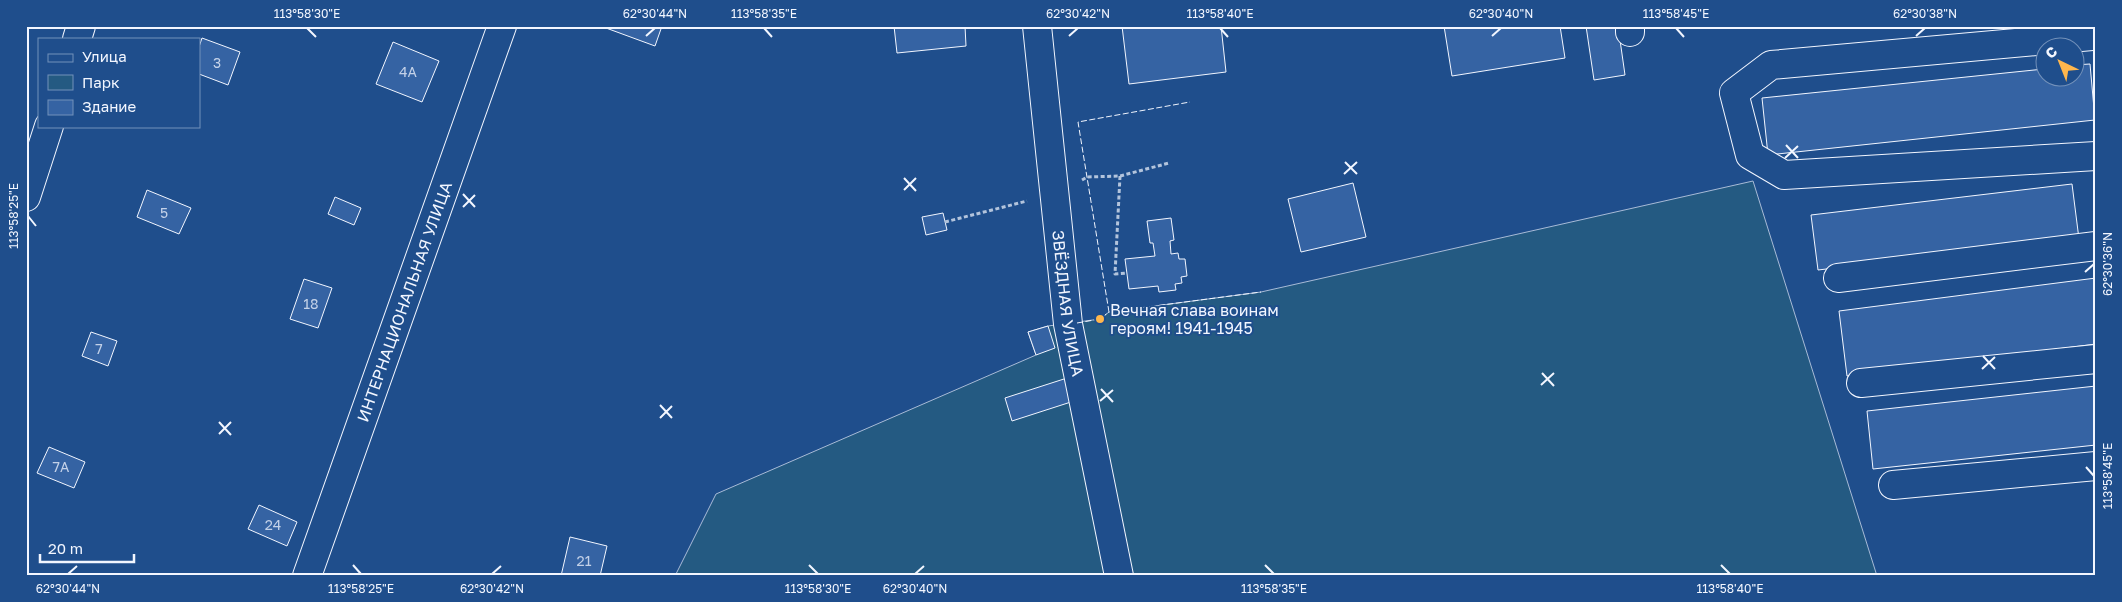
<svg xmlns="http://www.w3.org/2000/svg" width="2122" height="602" font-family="'Golos Text',sans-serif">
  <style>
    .green { fill: #245a82; stroke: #a8bbd7 }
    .building { fill: #3563a3; stroke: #f2f6ff }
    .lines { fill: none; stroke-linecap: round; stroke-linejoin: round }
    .minor-casing { stroke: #f2f6ff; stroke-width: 30 }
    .path { stroke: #b3c4dc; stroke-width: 3; stroke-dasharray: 4 2.5; stroke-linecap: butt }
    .minor { stroke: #1f4e8c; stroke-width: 28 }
    .fence { stroke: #f2f6ff; stroke-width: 1; stroke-dasharray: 6 2.5; stroke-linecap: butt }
    .ticks { fill: none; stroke: #f2f6ff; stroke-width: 2 }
    .poi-dot { fill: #ffb74d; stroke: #1f4e8c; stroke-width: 2 }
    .labels { text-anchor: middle; stroke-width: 4; stroke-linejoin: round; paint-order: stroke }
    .number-label { font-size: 14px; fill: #c3d1e8 }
    .street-label { font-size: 16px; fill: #f2f6ff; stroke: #1f4e8c }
    .poi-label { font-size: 16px; fill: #f2f6ff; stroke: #1f4e8c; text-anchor: start }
    .neatline { fill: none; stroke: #f2f6ff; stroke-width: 2 }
    .ticks-label { font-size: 12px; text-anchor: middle; fill: #f2f6ff }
  </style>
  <rect width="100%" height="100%" fill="#1f4e8c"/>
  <path class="green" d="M1753 181 1877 576H675L716 494 1036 355 1028 332 1048 326 1100 319 1109 312 1261 292Z"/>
  <g class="building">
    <path d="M606 26H662L655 46 606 28Z"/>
    <path d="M894 26H965L966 46 897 53Z"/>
    <path d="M1122 26H1221L1226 72 1129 84Z"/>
    <path d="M1444 26H1560L1565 58 1452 76Z"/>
    <path d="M1586 26H1618L1625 75 1594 80Z"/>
    <path d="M202 38 240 52 228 85 199 74V47Z"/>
    <path d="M393 42 439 61 422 102 376 84Z"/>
    <path d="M2090 64 2095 120 1768 155 1762 98 2044 69V78H2074V65Z"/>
    <path d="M1353 183 1366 237 1301 252 1288 199Z"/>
    <path d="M2072 184 2079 239 1818 270 1811 215Z"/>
    <path d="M147 190 191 208 179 234 137 217Z"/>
    <path d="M335 197 361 208 354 225 328 214Z"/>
    <path d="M943 213 947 230 926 235 922 217Z"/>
    <path d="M1171 218 1174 240 1170 241 1171 254 1178 253 1179 259H1185L1187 276 1181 277 1182 283 1175 284 1176 290 1159 292 1158 286 1129 289 1125 259 1155 256 1153 243H1150L1147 221Z"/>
    <path d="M2096 278V344L1847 376 1839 311Z"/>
    <path d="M304 279 332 288 318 328 290 319Z"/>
    <path d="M1048 326 1055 348 1036 355 1028 332Z"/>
    <path d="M91 332 117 341 108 366 82 356Z"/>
    <path d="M1067 378 1074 401 1012 421 1005 398Z"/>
    <path d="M2096 386V445L1873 469 1867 411Z"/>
    <path d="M49 447 85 462 74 488 37 473Z"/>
    <path d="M259 505 297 522 287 546 248 529Z"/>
    <path d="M570 537 607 546 600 576H561Z"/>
  </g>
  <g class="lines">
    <defs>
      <g id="minor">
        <path id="s1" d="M1037 26 1068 324 1119 576"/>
        <path d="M1630 26V32"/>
        <path d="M2089 26 2092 36 1771 65 1734 93 1750 155 1784 175 2096 156"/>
        <path d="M77 39 81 26"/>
        <path d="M26 197 49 126"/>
        <path d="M1838 278 2096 246"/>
        <path d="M1861 383 2096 359"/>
        <path d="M1893 485 2096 466"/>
        <path id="s2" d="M307 576 502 26"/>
      </g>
    </defs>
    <use href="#minor" class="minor-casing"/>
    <g class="path">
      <path d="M1120 176 1115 274 1127 273"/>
      <path d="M1082 180 1087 177 1120 176 1169 163"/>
      <path d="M945 222 1027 201"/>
    </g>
    <use href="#minor" class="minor"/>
    <g class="fence">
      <path d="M1109 312 1078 122 1190 102"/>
      <path d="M1077 323 1100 319 1109 312 1261 292"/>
    </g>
  </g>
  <path class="ticks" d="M307 28 316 37M764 28 772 37M1220 28 1228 37M1676 28 1684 37M646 36 655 28M1069 36 1078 28M1492 36 1501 28M1916 36 1925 28M1786 145 1798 158M1785 158 1798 146M1345 162 1357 174M1344 174 1357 162M904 178 916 191M904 190 916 178M463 194 475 207M463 207 475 195M28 216 36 226M2085 272 2094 264M1983 356 1995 369M1982 369 1995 357M1542 373 1554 386M1541 385 1554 373M1101 389 1113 402M1100 401 1113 390M660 405 672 418M660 418 672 406M219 422 231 435M219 434 231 422M2086 467 2094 476M353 565 361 574M809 565 818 574M1265 565 1274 574M1721 565 1730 574M68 574 77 566M492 574 501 566M915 574 924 566"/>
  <circle class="poi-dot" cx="1100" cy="319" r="5"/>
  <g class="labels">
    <g class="number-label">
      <text x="217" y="68">3</text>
      <text x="408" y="77">4А</text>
      <text x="164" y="218">5</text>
      <text x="311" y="309">18</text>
      <text x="99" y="354">7</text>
      <text x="61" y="472">7А</text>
      <text x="273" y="530">24</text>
      <text x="584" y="566">21</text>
    </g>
    <g class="street-label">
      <text dy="6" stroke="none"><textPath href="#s2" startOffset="291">ИНТЕРНАЦИОНАЛЬНАЯ УЛИЦА</textPath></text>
      <text dy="6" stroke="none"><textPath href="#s1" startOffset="279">ЗВЁЗДНАЯ УЛИЦА</textPath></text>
    </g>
    <g class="poi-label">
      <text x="1110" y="316">Вечная слава воинам<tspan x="1110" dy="18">героям! 1941-1945</tspan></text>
    </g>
  </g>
  <rect width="2122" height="602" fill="none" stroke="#1f4e8c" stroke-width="55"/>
  <rect x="38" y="38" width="162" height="90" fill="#1f4e8c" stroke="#7391ba"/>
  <rect x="48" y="54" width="25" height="8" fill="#1f4e8c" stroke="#7391ba"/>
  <text x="82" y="62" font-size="15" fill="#f2f6ff">Улица</text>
  <rect x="48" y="75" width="25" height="15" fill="#245a82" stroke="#7391ba"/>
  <text x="82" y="88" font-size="15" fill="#f2f6ff">Парк</text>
  <rect x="48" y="100" width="25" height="15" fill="#3563a3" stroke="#7391ba"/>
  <text x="82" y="112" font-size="15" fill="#f2f6ff">Здание</text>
  <g transform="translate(2060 62) rotate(317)"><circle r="24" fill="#1f4e8c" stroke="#7391ba"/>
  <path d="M0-4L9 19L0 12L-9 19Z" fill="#ffb74d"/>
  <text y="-8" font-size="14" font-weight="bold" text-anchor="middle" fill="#f2f6ff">С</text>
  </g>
  <path d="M40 554v8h94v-8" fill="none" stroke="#f2f6ff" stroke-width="2.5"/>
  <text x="48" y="554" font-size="15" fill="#f2f6ff" stroke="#1f4e8c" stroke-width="4" paint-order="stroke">20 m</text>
  <rect x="28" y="28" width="2066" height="546" class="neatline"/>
  <g class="ticks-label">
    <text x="307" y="18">113°58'30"E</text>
    <text x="655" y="18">62°30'44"N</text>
    <text x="764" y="18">113°58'35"E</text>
    <text x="1078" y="18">62°30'42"N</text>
    <text x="1220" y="18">113°58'40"E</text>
    <text x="1501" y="18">62°30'40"N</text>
    <text x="1676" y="18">113°58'45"E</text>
    <text x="1925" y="18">62°30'38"N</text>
    <text transform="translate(14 216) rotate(-90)" y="4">113°58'25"E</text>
    <text transform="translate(2108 264) rotate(-90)" y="4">62°30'36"N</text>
    <text transform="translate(2108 476) rotate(-90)" y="4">113°58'45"E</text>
    <text x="68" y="593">62°30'44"N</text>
    <text x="361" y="593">113°58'25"E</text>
    <text x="492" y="593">62°30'42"N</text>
    <text x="818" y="593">113°58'30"E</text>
    <text x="915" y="593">62°30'40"N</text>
    <text x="1274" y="593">113°58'35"E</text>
    <text x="1730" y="593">113°58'40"E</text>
  </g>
</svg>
